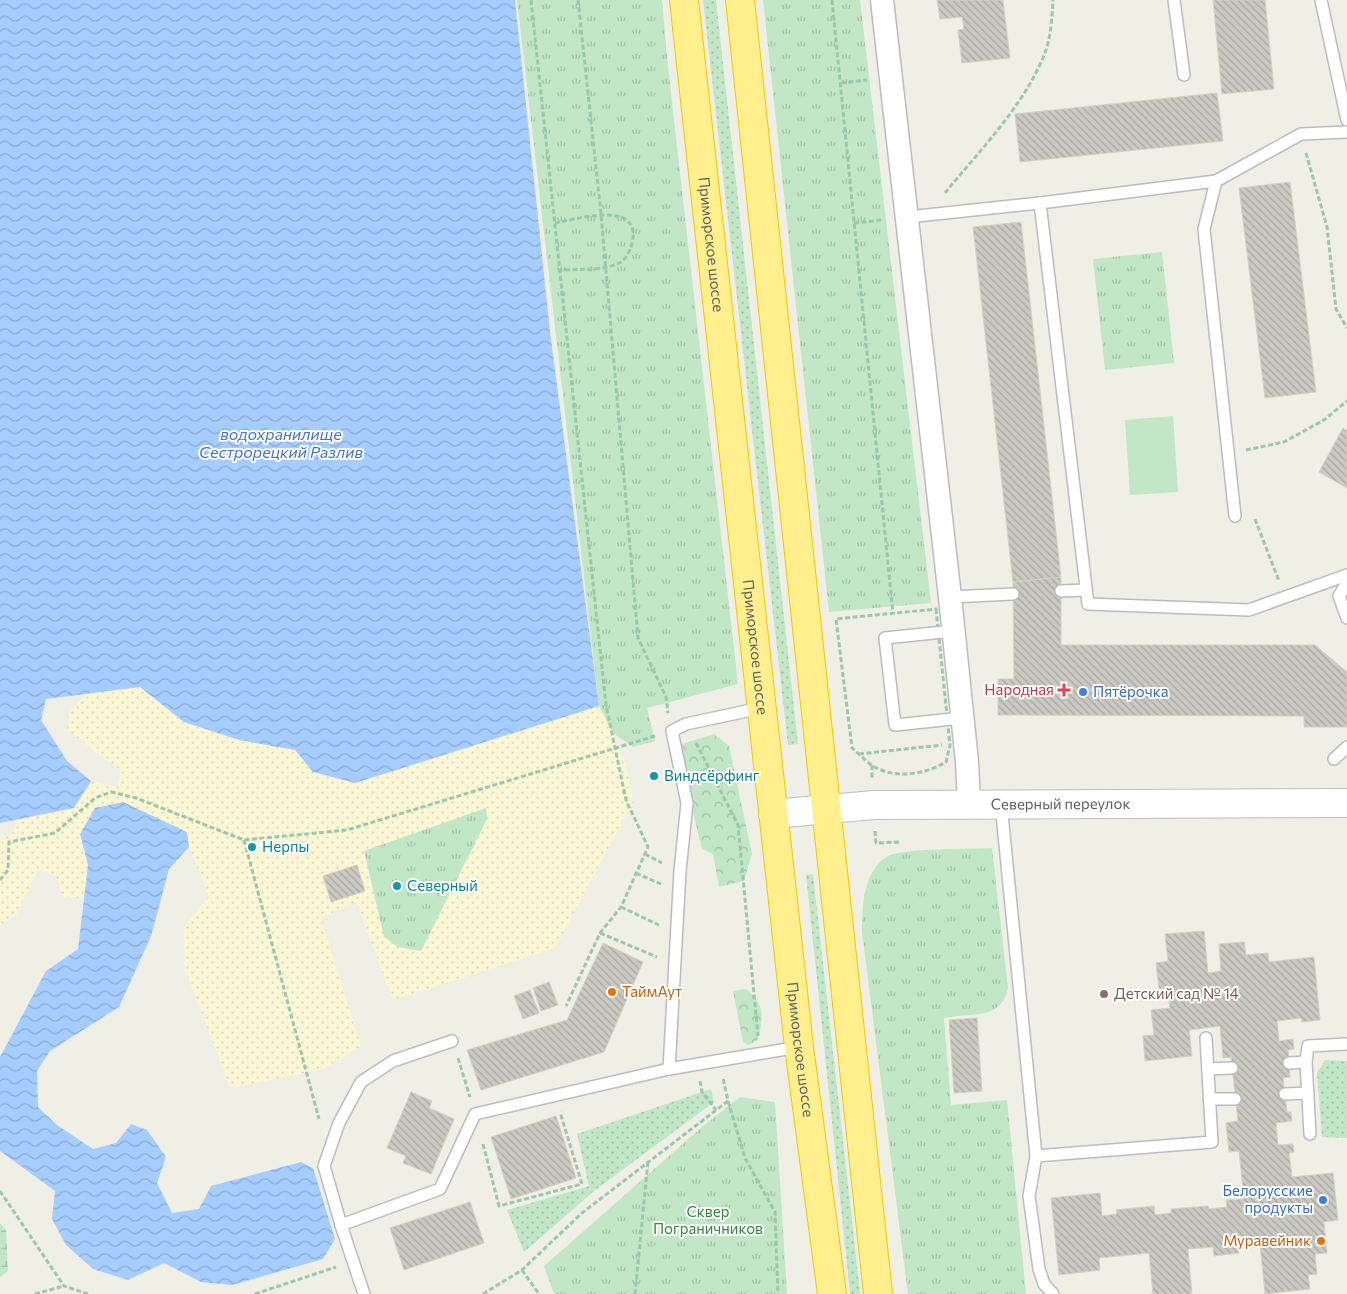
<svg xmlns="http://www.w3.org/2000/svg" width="1347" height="1294" font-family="Commissioner,sans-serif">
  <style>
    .grass { fill: url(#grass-dots) }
    .forest { fill: url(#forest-crowns) }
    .wetland { fill: url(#wetland-marsh) }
    .sand { fill: url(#sand-dots) }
    .park { fill: url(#park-tufts) }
    .garden { fill: #c1e7c6 }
    .water { fill: url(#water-waves) }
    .building { fill: url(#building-back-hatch); stroke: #d4d1c3 }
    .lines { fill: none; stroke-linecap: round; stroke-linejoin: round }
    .lane-casing { stroke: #babcc1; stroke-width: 14 }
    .street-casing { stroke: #babcc1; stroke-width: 25 }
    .secondary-casing { stroke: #bbbdc3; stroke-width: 30 }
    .highway-casing { stroke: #f5c600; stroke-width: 30 }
    .path { stroke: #9ac8ad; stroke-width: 3; stroke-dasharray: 5 2.5; stroke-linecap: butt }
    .lane { stroke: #fff; stroke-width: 11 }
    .street { stroke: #fff; stroke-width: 22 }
    .secondary { stroke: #fff; stroke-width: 28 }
    .highway { stroke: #ffef8d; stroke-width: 28 }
    .health-dot { fill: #e0444e; stroke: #fff; stroke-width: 2 }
    .shop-dot { fill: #3f7fe0; stroke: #fff; stroke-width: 2 }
    .culture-dot { fill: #0f9aa8; stroke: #fff; stroke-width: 2 }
    .food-dot { fill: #e8710a; stroke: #fff; stroke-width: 2 }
    .education-dot { fill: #8d6e63; stroke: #fff; stroke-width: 2 }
    .labels { text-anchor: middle; stroke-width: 4; stroke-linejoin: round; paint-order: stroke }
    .street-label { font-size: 15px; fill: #5d6066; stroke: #fff }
    .health-label { font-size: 15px; fill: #be3a42; stroke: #fff; text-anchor: end }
    .shop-label { font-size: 15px; fill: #366cbe; stroke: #fff; text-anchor: start }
    .culture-label { font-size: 15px; fill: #0d838f; stroke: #fff; text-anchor: start }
    .food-label { font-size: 15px; fill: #c56008; stroke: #fff; text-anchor: start }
    .education-label { font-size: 15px; fill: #785e54; stroke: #fff; text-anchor: start }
    .park-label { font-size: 15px; fill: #348641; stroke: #fff }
    .water-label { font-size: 16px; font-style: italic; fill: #4574c6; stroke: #fff }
  </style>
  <defs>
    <pattern id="grass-dots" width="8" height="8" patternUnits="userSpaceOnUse" patternTransform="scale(1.25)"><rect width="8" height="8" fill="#c1e7c6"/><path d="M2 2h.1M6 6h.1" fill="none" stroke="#a0bfa5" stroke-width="1.8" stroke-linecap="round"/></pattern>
    <pattern id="forest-crowns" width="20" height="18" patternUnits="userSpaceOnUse" patternTransform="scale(1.25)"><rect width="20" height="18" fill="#c1e7c6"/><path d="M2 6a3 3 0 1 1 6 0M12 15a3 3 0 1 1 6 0" fill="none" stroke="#a0bfa5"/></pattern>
    <pattern id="wetland-marsh" width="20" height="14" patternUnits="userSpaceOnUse" patternTransform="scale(1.25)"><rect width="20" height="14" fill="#c1e7c6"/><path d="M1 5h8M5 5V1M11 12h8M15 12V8" fill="none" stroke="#a0bfa5"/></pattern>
    <pattern id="sand-dots" width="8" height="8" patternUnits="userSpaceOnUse" patternTransform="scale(1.25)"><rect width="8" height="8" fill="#fbf7d5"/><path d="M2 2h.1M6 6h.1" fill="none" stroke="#dad6ba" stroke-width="1.8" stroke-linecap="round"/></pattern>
    <pattern id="park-tufts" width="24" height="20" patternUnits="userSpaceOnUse" patternTransform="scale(1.25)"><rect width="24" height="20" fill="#c1e7c6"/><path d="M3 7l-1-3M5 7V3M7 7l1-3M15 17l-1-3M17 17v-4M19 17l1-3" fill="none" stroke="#a0bfa5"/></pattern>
    <pattern id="water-waves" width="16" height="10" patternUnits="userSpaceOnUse" patternTransform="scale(1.25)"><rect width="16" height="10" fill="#a6cdff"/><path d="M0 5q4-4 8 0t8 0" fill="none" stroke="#8aaad2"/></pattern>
    <pattern id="building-back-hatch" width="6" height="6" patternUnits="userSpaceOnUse" patternTransform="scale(1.25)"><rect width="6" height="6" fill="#cac9c2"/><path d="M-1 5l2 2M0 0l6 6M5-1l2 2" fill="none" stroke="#a7a7a1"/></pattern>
  </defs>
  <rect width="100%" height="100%" fill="#f0efe5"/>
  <g class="grass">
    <path d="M703 0H716L798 744 788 745Z"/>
    <path d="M813 874 859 1283 860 1294H850L849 1283 806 875Z"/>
    <path d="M1325 1060 1347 1061V1138L1322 1137 1317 1073Z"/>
    <path d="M711 1089 714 1102 594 1191 524 1252 507 1210 589 1186 577 1134Z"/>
  </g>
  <g class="forest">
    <path d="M714 734 729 746 752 854 744 881 719 887 713 854 702 849 693 812 682 744Z"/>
    <path d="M746 989C765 1004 764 1018 757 1041L748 1045 743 1042 733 991Z"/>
  </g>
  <path class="wetland" d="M0 1223 6 1230 8 1271 0 1277Z"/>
  <path class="sand" d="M140 687 184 722 239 740 295 750 313 772 355 783 599 706 626 764 633 802 555 948 393 1000 356 902 321 918 361 1046 324 1069 230 1088 185 969 184 927 209 896 189 847 187 832 80 834 88 865 84 898 63 897 55 875 38 870 16 915 0 926V836L11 835 18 819 74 808 91 781 117 787 121 771 67 730 69 712 88 692Z"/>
  <g class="park">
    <path d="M517 0H662L668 67 738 684 647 708 655 741 633 747 613 733 599 706Z"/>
    <path d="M763 0H860L931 603 829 612Z"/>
    <path d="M1162 252 1174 363 1105 370 1093 259Z"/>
    <path d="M486 808 487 819 421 951 398 947 384 937 364 851Z"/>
    <path d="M992 848 1008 988C1001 1022 969 1012 944 1018L951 1105 1007 1100 1026 1294H908L862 932C862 908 863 870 888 856 903 848 972 849 992 848Z"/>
    <path d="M740 1097 775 1102 787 1294H554L544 1266 702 1127Z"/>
  </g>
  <path class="garden" d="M1173 416 1178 492 1130 495 1125 420Z"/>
  <g class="water">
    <path d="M0 0H515L550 332 599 706 355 783 313 772 295 750 239 740 184 722 140 687 46 699 41 720 67 761 91 781 74 808 0 823Z"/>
    <path d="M123 802 187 832 189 847 169 869 151 936 119 1007 50 1051 37 1071 38 1107 57 1125 93 1149 116 1143 131 1124 147 1130 166 1157 157 1183 172 1213 199 1209 211 1186 301 1162 313 1168 335 1239 323 1259 232 1285 201 1282 164 1263 128 1280 93 1269 66 1245 52 1219 55 1191 0 1151V1057L46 971 78 949 88 865 80 834 95 808Z"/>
  </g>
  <g class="building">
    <path d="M937 0H1003L1010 58 962 63 958 30 964 29 962 17 940 19Z"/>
    <path d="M1213 0H1265L1274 89 1222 94Z"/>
    <path d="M1217 93 1223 141 1020 162 1015 114Z"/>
    <path d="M1290 182 1316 392 1265 398 1239 188Z"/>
    <path d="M1021 222 1061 577 1013 582 973 227Z"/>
    <path d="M1343 428 1347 431V488L1319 472Z"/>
    <path d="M1061 577V645H1315L1347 672V727H1304V716L998 715V679H1014L1013 582Z"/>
    <path d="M357 865 365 891 331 902 323 876Z"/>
    <path d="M1204 931 1208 973 1221 971 1219 944 1244 942 1246 955 1268 953 1269 962 1314 957 1320 1020 1302 1022 1301 1018 1277 1021 1279 1041 1293 1039 1294 1049 1288 1050 1290 1077 1283 1078 1287 1112H1291L1292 1121 1276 1123 1278 1145 1293 1144 1294 1152 1289 1153 1292 1177 1333 1173 1338 1220 1324 1222 1327 1253 1315 1254 1317 1274 1308 1275 1310 1289 1265 1294 1260 1244 1238 1246 1239 1253 1214 1256 1213 1247 1188 1249 1192 1294H1150H1153L1149 1253 1099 1258 1100 1270 1059 1275 1051 1198 1100 1193 1102 1216 1117 1214 1116 1210 1154 1206 1155 1215 1171 1213V1209L1208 1206 1209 1209 1227 1207 1226 1200 1244 1199 1239 1151 1229 1152 1226 1123 1238 1121 1231 1057 1223 1058 1220 1026 1189 1030 1192 1056 1145 1061 1143 1036 1154 1035 1151 1010 1170 1008 1168 988 1159 989 1156 963 1168 961 1165 934Z"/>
    <path d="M603 943 643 962 604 1052 481 1090 467 1050 567 1020Z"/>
    <path d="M549 982 558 1005 541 1011 533 988Z"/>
    <path d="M530 990 539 1013 523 1019 514 996Z"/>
    <path d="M977 1018 982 1091 954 1093 949 1020Z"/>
    <path d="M411 1092 432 1101 429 1108 454 1119 431 1174 403 1163 406 1156 387 1148Z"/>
    <path d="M556 1116 576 1178 511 1199 491 1137Z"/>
    <path d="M470 1202 484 1243 404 1270 390 1228Z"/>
  </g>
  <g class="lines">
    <defs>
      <g id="lane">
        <path d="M1174 0 1184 75"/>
        <path d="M1321 0 1347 120"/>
        <path d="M1347 132 1301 134 1216 181 1040 203 1088 604 1249 610 1347 575"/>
        <path d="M1216 181 1204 229 1235 516"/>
        <path d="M908 217 1040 203"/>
        <path d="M1347 583 1339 596 1347 618"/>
        <path d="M1061 591 1086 590"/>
        <path d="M950 597 1013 594"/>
        <path d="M953 631 885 638 895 725 962 718"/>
        <path d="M761 708 686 724 672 731 687 803 680 871 669 1069 799 1047"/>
        <path d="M1334 759 1347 747"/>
        <path d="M1001 804 1036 1156 1029 1196 1039 1269 1044 1284 1053 1294"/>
        <path d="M1289 1063 1306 1062"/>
        <path d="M1208 1069 1232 1068"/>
        <path d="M1285 1094 1308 1093"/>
        <path d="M1209 1099H1235"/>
        <path d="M1310 1134 1306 1062 1308 1046 1347 1044"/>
        <path d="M1036 1156 1212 1142 1206 1038"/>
        <path d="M341 1225 324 1166 339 1123 361 1082 393 1061 452 1041"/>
        <path d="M364 1294 341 1225 440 1189 475 1114 669 1069"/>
      </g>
      <path id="street" d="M882 0 950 597 967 762 969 804"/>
      <g id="secondary">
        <path id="s1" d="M773 814 874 805 1347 803"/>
      </g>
      <g id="highway">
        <path id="s2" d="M684 0 799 1047 832 1294"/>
        <path d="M740 0 878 1294"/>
      </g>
    </defs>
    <use href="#lane" class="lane-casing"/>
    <use href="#street" class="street-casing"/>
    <use href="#secondary" class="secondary-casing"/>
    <use href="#highway" class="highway-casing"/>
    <g class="path">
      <path d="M531 0 606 705 626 800 648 847 621 907 600 933 566 1006"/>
      <path d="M578 0 601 214 638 638 666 697 668 713"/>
      <path d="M832 0 893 614"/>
      <path d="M841 83 867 80"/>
      <path d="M1306 153 1327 227 1336 309 1347 328"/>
      <path d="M945 193C980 150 1024 106 1045 53 1051 37 1052 17 1053 0"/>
      <path d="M555 223C574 220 637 200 633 238 632 246 628 257 621 262 606 271 578 269 560 270"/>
      <path d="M854 223 882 220"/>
      <path d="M1246 450 1284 442 1324 420 1347 401"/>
      <path d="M1255 519 1279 581"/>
      <path d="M936 609 950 745 946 762C924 775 892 780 870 764 864 759 858 753 852 748L836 619Z"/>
      <path d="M696 743 738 825 758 1036"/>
      <path d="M859 754 942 745"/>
      <path d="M872 765V780"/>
      <path d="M875 831 876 843 900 842"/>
      <path d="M244 840 319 1119"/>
      <path d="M645 854 662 863"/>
      <path d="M636 873 661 884"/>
      <path d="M0 880 8 870 9 842 55 833 95 798 111 792 136 798 244 840 347 830 655 736"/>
      <path d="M621 907 659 925"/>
      <path d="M600 933 657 957"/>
      <path d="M458 1058 470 1097"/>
      <path d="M700 1081 702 1092 716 1110"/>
      <path d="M728 1101 745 1158 775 1212 778 1294"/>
      <path d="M483 1144 499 1206 582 1184 560 1112"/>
      <path d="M0 1191 64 1286 88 1294"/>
      <path d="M522 1270 539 1294"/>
      <path d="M35 1294 64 1286"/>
      <path d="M255 1294 336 1267"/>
      <path d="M483 1294 522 1270 582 1213 728 1101 723 1078"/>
      <path d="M635 1294 648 1161"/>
    </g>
    <use href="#lane" class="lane"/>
    <use href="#street" class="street"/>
    <use href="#secondary" class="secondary"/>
    <use href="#highway" class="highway"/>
  </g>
  <path class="health-dot" d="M1061.5 682.5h5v5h5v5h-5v5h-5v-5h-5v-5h5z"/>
  <g class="shop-dot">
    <circle cx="1083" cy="692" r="5"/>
    <circle cx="1323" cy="1200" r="5"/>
  </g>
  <g class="culture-dot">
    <circle cx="654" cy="776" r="5"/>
    <circle cx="252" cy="847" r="5"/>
    <circle cx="397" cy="886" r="5"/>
  </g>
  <g class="food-dot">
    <circle cx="612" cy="992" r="5"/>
    <circle cx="1321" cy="1241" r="5"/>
  </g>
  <circle class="education-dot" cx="1104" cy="994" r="5"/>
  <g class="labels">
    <g class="street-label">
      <text dy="5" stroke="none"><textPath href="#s2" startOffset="246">Приморское шоссе</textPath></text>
      <text dy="5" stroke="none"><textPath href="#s2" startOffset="651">Приморское шоссе</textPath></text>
      <text dy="5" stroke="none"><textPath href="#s1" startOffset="288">Северный переулок</textPath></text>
      <text dy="5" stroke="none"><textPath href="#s2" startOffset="1056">Приморское шоссе</textPath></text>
    </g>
    <g class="health-label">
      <text x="1054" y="695">Народная</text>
    </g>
    <g class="shop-label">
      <text x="1093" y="697">Пятёрочка</text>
      <text x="1313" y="1196" text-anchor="end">Белорусские<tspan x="1313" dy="17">продукты</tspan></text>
    </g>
    <g class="culture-label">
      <text x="664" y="781">Виндсёрфинг</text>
      <text x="262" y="852">Нерпы</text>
      <text x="407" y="891">Северный</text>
    </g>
    <g class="food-label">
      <text x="622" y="997">ТаймАут</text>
      <text x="1311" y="1246" text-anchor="end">Муравейник</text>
    </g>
    <g class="education-label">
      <text x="1114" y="999">Детский сад № 14</text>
    </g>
    <g class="park-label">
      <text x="708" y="1217">Сквер<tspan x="708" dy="17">Пограничников</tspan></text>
    </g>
    <g class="water-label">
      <text x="281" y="440">водохранилище<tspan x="281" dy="18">Сестрорецкий Разлив</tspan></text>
    </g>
  </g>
</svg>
